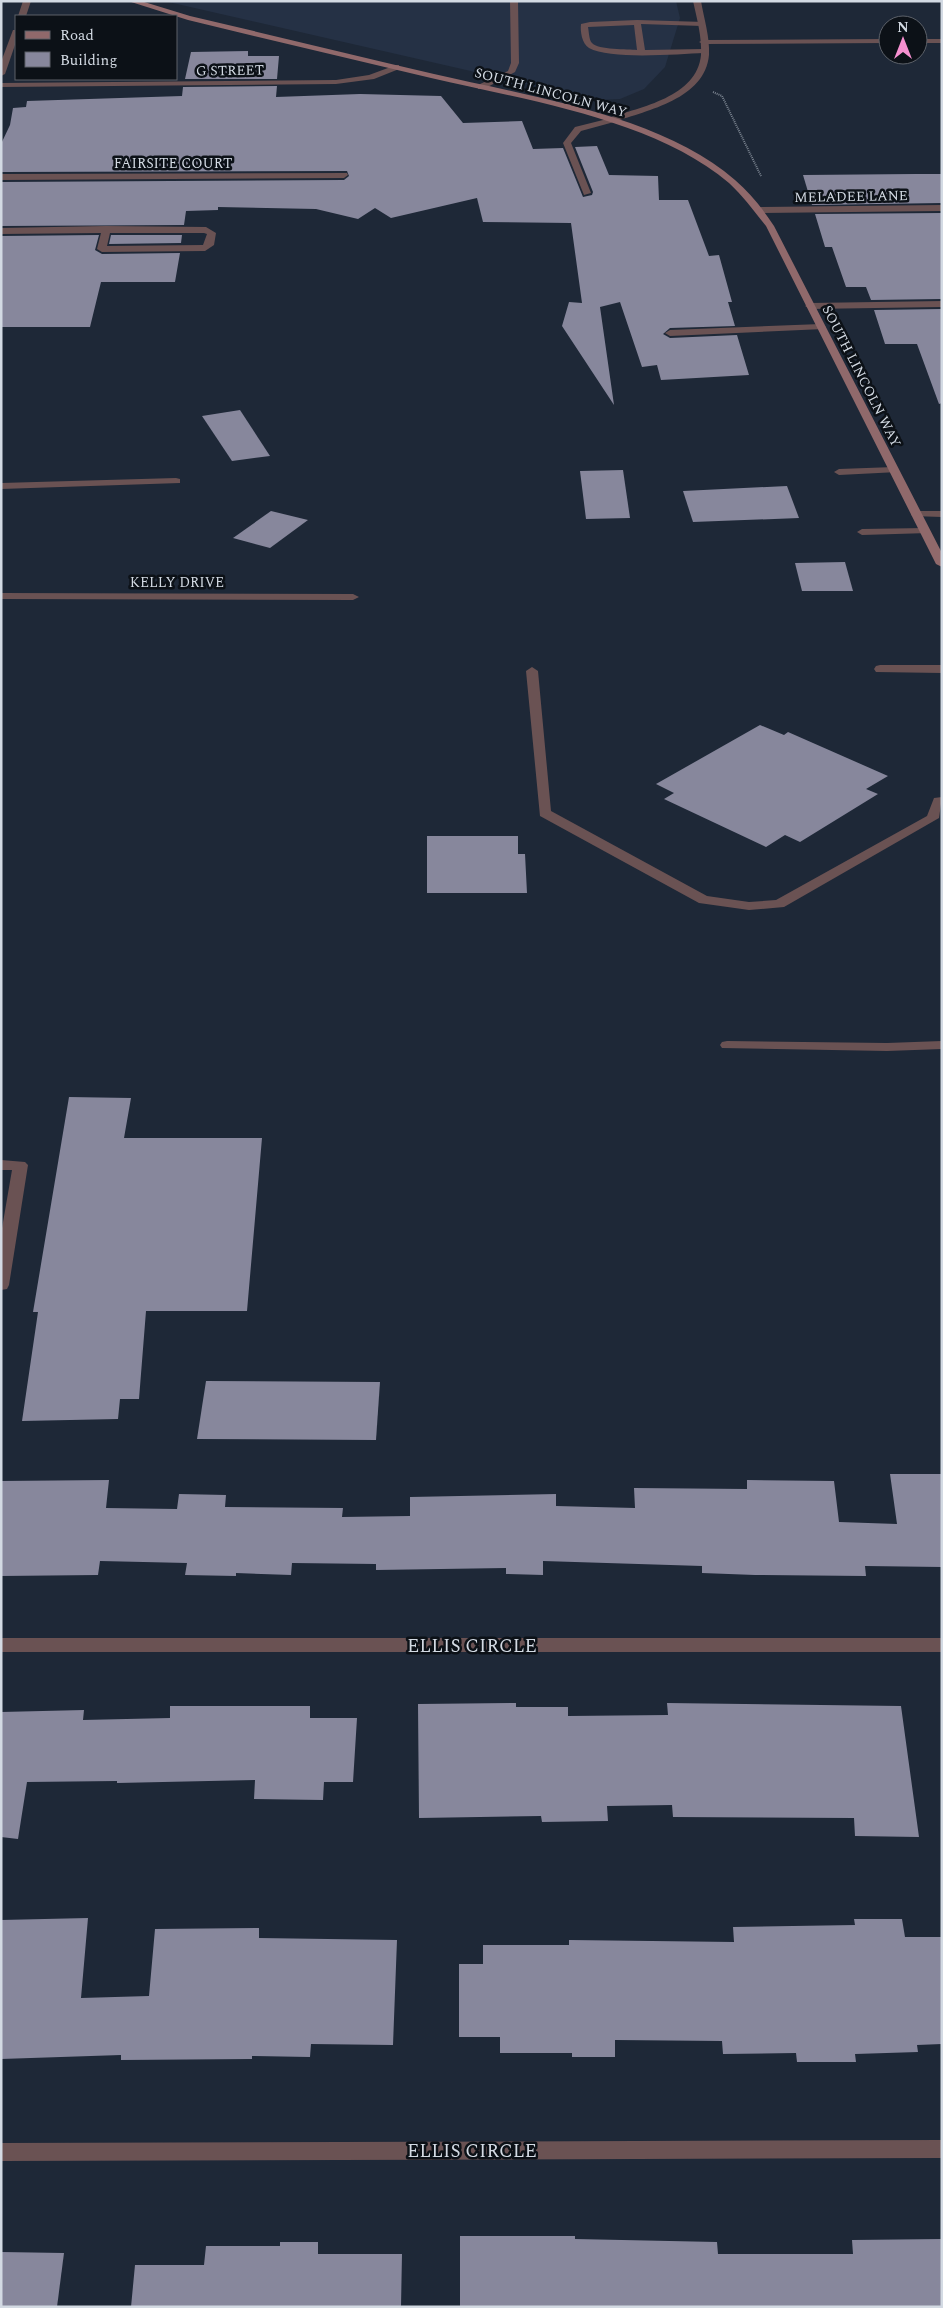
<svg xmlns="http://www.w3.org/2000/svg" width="943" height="2308" font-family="Spectral,serif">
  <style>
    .built { fill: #253145 }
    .building { fill: #87879c }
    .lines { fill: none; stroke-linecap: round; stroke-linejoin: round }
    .path { stroke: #7b8490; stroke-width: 2; stroke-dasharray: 1 1; stroke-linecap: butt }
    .lane { fill: #6a5253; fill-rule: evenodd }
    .street { fill: #6a5253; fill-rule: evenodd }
    .secondary { fill: #90696b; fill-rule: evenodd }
    .labels { text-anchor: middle; stroke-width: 5; stroke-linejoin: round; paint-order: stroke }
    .far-street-label { font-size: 14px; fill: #d3dae3; stroke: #0c1117 }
    .near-street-label { font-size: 19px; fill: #d3dae3; stroke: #0c1117 }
  </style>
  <rect width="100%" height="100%" fill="#1e2837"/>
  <path class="built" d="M164 1H676L680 18 665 67 644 89 620 99 597 100Z"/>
  <g class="building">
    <path d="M248 51V56H279L277 79H185L191 52Z"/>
    <path d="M277 86 276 97 360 94 441 96 463 123 522 121 533 149 563 148 583 197 592 195 593 192 575 147 597 146 609 175 658 176 659 200H688L709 256 719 255 732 302H728L735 326 670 328 663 334 670 338 737 335 749 375 661 380 657 365 642 367 620 302 600 307 614 405 562 326 569 302 582 303 571 223 483 222 477 198 391 218 375 208 358 219 316 209 218 207V210L186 211 184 225 1 226V182L344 180 349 176 347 171 1 172V144L10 125 13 108 26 107 27 101 182 96 183 87Z"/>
    <path d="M915 174H942V203L812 205 803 175Z"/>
    <path d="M942 213V299L871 300 866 287H846L832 247H825L815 214Z"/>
    <path d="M99 235 95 250 102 254 180 253 175 282H101L90 327H1V236Z"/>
    <path d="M111 235H182L181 243 109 244Z"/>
    <path d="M942 309V403L939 404 917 344H885L874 310Z"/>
    <path d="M240 410 270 456 232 461 202 416Z"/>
    <path d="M623 470 630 518 586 519 580 471Z"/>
    <path d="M787 486 799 518 693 522 683 491Z"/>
    <path d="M271 511 308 520 270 548 233 538Z"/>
    <path d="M845 562 853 591H802L795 563Z"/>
    <path d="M760 725 784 735 788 732 888 776 866 789 878 794 800 842 785 835 766 847 664 799 674 793 656 784Z"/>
    <path d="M427 836H518V854H525L527 893H427Z"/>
    <path d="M69 1097 131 1098 124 1138H262L247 1311H146L139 1399H120L118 1419 22 1421 38 1312H33Z"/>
    <path d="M206 1381 380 1382 376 1440 197 1439Z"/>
    <path d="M890 1474H942V1567L865 1566 866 1576 755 1575 702 1573V1566L543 1561V1575L506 1574V1568L376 1570V1564L292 1563 291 1575 236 1573V1576L185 1575 187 1563 100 1561 98 1575 1 1576V1481L109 1480 106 1508 177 1509 179 1494 226 1495 225 1507 343 1508 342 1517 410 1516V1497L556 1494V1506L635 1508 634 1488 747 1489V1480L834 1481 839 1522 897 1524Z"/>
    <path d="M516 1703V1707H568V1716L668 1715 667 1703 901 1706 919 1837 855 1836 854 1818 673 1817 672 1805 607 1806 608 1821 542 1822 541 1816 419 1818 418 1704Z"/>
    <path d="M170 1706H310V1718H357L353 1782H324L323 1800 254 1799 255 1780 117 1783V1781L27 1782 18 1839 1 1837V1712L84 1710 83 1720 170 1718Z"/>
    <path d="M88 1918 81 1998 149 1996 155 1929 259 1928V1938L397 1940 393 2045 311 2044 310 2057 252 2056V2059L121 2060V2055L1 2059V1920Z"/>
    <path d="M854 1919H902L905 1937H942V2044L917 2045 918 2052 855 2054 856 2062H797L796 2053 723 2054 722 2041 615 2040V2057H572V2053H500V2037H459V1964H483V1945H569V1940L734 1942 733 1927 855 1925Z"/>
    <path d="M460 2236H575V2239L717 2242 718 2254H853L852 2240 942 2239V2307H460Z"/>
    <path d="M280 2242H318V2254H402L401 2307H131L135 2265H204L206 2246H280Z"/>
    <path d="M1 2252 64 2253 57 2307H1Z"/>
  </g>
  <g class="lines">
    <path class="path" d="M713 92 722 96 761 176"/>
    <g class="lane">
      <path d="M510 1H518L519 63 515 72 484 89H478V85L508 71 511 63Z"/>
      <path d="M637 20 705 22V26H702L641 24 645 50 704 49 708 51 704 53C678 54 610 60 589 48 582 44 580 31 581 24L590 22ZM634 25 637 50C628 49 598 50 592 43 589 40 589 32 588 27Z"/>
      <path d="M888 39V43L703 44 699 42 703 40Z"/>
      <rect x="918" y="39" width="24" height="4"/>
      <path d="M611 118H614V122L581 131 571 143 591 193 584 195 563 143 575 127Z"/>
      <path d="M106 226 206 227 216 233 214 245 205 251 102 252 97 249 101 233 1 234V228ZM110 233H204L207 234 203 245 107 246Z"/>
      <path d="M894 467 898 468V472L839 475 834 472 839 469Z"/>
      <path d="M176 478 180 479V483L1 489V483Z"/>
      <path d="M925 528 929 529V533L862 535 857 532 862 529Z"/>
      <path d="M880 665H942V673L876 672 874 669 876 666Z"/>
      <path d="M532 667 538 671 551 811 707 896 749 902 776 900 927 816 934 798 942 797 939 818 784 907 749 910 699 903 540 816 526 671Z"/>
      <path d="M727 1041 887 1043 942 1041V1049L887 1051 722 1048 720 1045 722 1042Z"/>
      <path d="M1 1160 25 1162 28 1165 9 1285 7 1289 1 1290V1234L12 1170H1Z"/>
    </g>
    <g class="street">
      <path d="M23 1H31L26 16H18Z"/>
      <path d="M693 1H701C704 19 710 37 709 55 705 99 648 110 614 122H608V118C641 107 697 97 701 55 702 37 697 19 693 1Z"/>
      <path d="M13 30H16V42L5 74 1 76V62Z"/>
      <path d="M396 65H399V69L374 79 336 84 1 87V83L336 80 369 75Z"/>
      <path d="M347 173 348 175 344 178 1 180V174Z"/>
      <path d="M942 205V211L761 213 757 210 761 207Z"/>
      <path d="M942 301V307L810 309 805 306 810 303Z"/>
      <path d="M821 324 826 327 824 329 670 336 665 333 670 330Z"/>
      <path d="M916 511H942V517L912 516 911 514Z"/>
      <path d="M1 593 353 594 359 597 353 600 1 599Z"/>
      <rect x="1" y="1638" width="941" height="14"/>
      <path d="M942 2140V2158L1 2161V2143Z"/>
    </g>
    <path class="secondary" d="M128 1H141L190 16C271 35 353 55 434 74 528 96 661 115 735 180 751 194 763 209 774 226L942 553V567L936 564 766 226C754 211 743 196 729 183 654 119 525 100 431 78 350 59 269 40 188 20Z"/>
  </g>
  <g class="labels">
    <g class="far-street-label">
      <text transform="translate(230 70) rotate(-1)" y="5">G STREET</text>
      <text transform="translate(551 92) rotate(15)" y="5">SOUTH LINCOLN WAY</text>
      <text x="173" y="168">FAIRSITE COURT</text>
      <text transform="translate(851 196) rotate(-1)" y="5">MELADEE LANE</text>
      <text transform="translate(862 376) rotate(63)" y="5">SOUTH LINCOLN WAY</text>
      <text x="177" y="587">KELLY DRIVE</text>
    </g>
    <g class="near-street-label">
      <text x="472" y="1652">ELLIS CIRCLE</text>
      <text x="472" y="2157">ELLIS CIRCLE</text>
    </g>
  </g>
  <rect width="943" height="2308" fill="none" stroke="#d3dae3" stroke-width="5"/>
  <rect x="15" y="15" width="162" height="65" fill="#0c1117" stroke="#5c6169"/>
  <rect x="25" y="31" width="25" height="8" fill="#90696b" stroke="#5c6169"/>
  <text x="60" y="40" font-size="15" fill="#d3dae3">Road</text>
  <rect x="25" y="52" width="25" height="15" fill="#87879c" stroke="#5c6169"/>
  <text x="60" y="65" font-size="15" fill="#d3dae3">Building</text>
  <g transform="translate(903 40)"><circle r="24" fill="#0c1117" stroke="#5c6169"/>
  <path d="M0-4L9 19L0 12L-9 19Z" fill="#f690d0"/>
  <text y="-8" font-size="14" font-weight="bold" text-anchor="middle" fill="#d3dae3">N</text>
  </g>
</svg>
